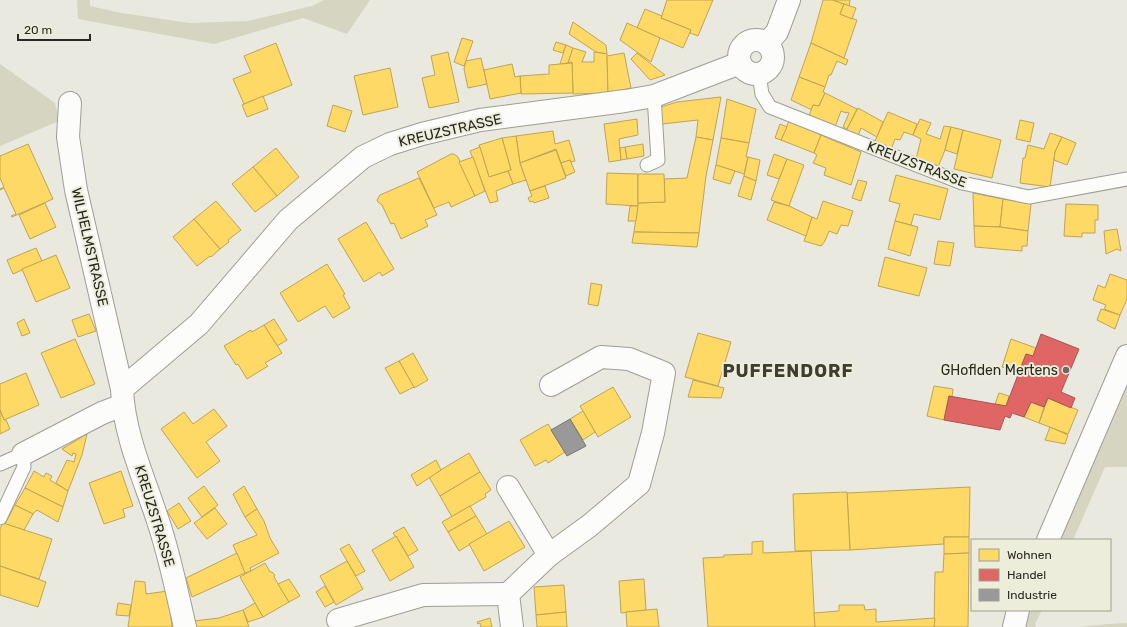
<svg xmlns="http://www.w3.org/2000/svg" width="1127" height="627" font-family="Rubik,sans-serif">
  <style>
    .green { fill: #d6d5c1 }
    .homes { fill: #ffd966; stroke: #bfa452 }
    .shops { fill: #e06666; stroke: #a95452 }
    .industry { fill: #999; stroke: #777775 }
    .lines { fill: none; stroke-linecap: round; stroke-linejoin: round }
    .service-casing { stroke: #9e9e97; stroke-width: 15 }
    .minor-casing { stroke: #9e9e97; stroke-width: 24 }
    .service { stroke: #fcfcfa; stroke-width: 13 }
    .minor { stroke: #fcfcfa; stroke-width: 22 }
    .poi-dot { fill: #6c6c64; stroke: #ededdc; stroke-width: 1.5 }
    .labels { text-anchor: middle; stroke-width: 4; stroke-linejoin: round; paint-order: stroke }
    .street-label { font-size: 14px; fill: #292922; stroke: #ededdc }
    .poi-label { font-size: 14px; fill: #292922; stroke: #ededdc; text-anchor: end }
    .district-label { font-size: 18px; font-weight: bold; letter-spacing: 1px; fill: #3e3d30; stroke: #ededdc }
  </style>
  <rect width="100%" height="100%" fill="#e9e9e0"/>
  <g class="green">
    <path d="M77 0H90V6L121 13 190 23 248 21 312 6 324 0H370L347 34 303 18 214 44 78 19Z"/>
    <path d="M0 64 55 103 59 121 0 146Z"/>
    <path d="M1125 385 1127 386V467H1105L1073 540H1058Z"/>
    <path d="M1028 610H1042L1035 624 1036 627H1026L1025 621Z"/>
    <path d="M1127 623V627H1079L1108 624Z"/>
  </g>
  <g class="homes">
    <path d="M667 0H713L698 36 690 33 691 30 661 18Z"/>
    <path d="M823 0H833L844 4 840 14 857 20 844 58 811 43Z"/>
    <path d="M833 0H850L849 6Z"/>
    <path d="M844 4 856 8 852 19 840 14Z"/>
    <path d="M645 9 662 16 661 18 691 30 683 48 637 28Z"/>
    <path d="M573 22 606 45 607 54 596 52 569 34Z"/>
    <path d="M627 23 660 38 651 62 620 40Z"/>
    <path d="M462 38 473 41 464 66 454 62Z"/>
    <path d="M556 42 566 45 563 53 553 50Z"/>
    <path d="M276 43 292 85 244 104 233 79 251 72 244 56Z"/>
    <path d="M811 43 848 60 846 65 837 61 831 75H829L825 87 799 77Z"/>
    <path d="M566 45 573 48 568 63 560 64Z"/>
    <path d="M573 48 586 52 582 62H594V52L607 54 608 93 573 94 572 62 568 63Z"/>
    <path d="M448 52 459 102 429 108 422 78 435 75 431 56Z"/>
    <path d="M624 53 631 88 608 93 607 56Z"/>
    <path d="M637 53 665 75 650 80 631 59Z"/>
    <path d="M481 58 487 84 468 88 464 69 466 61Z"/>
    <path d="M572 63 573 93 521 94 520 76 549 74V65Z"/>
    <path d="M512 64 515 77 520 76 521 93 490 99 484 70Z"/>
    <path d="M390 68 398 107 363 115 354 76Z"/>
    <path d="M799 77 825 87 823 92 825 93 819 106 813 105 812 110 791 100Z"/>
    <path d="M825 93 857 109 847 129 843 127 849 113 846 112V113L841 111 835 127 809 116 813 105 819 106Z"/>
    <path d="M263 96 268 109 247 117 242 105Z"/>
    <path d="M721 97 713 140 696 137 698 120 662 124 661 107 677 102Z"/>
    <path d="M727 99 756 109 749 143 721 138Z"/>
    <path d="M333 105 352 111 345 132 327 126Z"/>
    <path d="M858 108 883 122 877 137 861 128 858 136 846 131Z"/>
    <path d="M888 112 917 124 913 135 904 132 900 140 895 139 891 150 874 143Z"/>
    <path d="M637 119 638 135 619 139 621 160 609 162 604 124Z"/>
    <path d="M920 119 931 123 926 134 940 139 944 126 951 127 945 150 938 167 916 159 921 139 913 135Z"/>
    <path d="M1020 120 1034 123 1030 142 1016 139Z"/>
    <path d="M789 121 821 135 814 153 781 140Z"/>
    <path d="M780 124 787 127 781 140 775 138Z"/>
    <path d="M951 127 963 130 957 154 945 150Z"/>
    <path d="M963 130 1001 140 992 178 954 169Z"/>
    <path d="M553 131 555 144 569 140 575 161 571 162 570 160 561 163 556 149 520 163 516 136Z"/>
    <path d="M1050 133 1062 137 1055 152 1050 187 1020 183 1023 158H1025L1028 145 1044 149Z"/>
    <path d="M821 135 861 152 851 185 824 175 826 168 813 163 817 155 814 153Z"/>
    <path d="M516 136 520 163 526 180 513 184 508 171 511 170 502 138Z"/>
    <path d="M696 137 713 140 706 176 699 233 634 232 638 203 665 202 664 179 687 178Z"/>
    <path d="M1062 137 1076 143 1067 165 1054 160 1055 152Z"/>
    <path d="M502 138 511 170 489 177 479 145Z"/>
    <path d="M721 138 749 143 746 157H748L744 174 716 165Z"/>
    <path d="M28 144 53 199 12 217 11 216 16 214 4 188 0 190V189L4 187 0 178V156Z"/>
    <path d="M643 144 644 156 627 159 625 147Z"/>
    <path d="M480 147 489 177 508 171 513 184 496 191 498 201 490 203 470 151Z"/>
    <path d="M625 147 627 159 621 160 620 148Z"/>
    <path d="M276 148 299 177 277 196 253 167Z"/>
    <path d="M556 150 566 178 530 191 520 163Z"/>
    <path d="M451 154H454L458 157 475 196 451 207 449 202 434 208 417 172Z"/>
    <path d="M774 154 787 159 779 179 767 175Z"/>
    <path d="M473 157 485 191 475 196 459 162Z"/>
    <path d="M748 157 760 160 756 181 744 176Z"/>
    <path d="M787 159 804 165 789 206 771 200Z"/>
    <path d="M570 160 575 172 566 176 561 163Z"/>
    <path d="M716 165 735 171 730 184 713 179Z"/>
    <path d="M253 167 277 196 255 212 232 184Z"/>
    <path d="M607 173 638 174V206L606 204Z"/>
    <path d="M638 174H664L665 202 638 203Z"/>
    <path d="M896 175 948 189 940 220 914 214 911 225 895 221 900 204 889 201Z"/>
    <path d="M744 176 756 181 751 200 738 196Z"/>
    <path d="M419 178 437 215 425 220 428 226 401 239 394 223 391 224 382 205 378 202 377 200 380 195Z"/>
    <path d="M858 180 867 182 861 201 852 198Z"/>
    <path d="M545 186 549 198 534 203 533 201 530 202 528 198 532 196 530 191Z"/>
    <path d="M973 193 1003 199 1000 227 974 226Z"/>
    <path d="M1003 199 1031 204 1028 231 1000 227Z"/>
    <path d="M216 201 241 230 228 240 229 242 220 249 194 219Z"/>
    <path d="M823 201 853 211 848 226 841 225 837 234 829 231 825 241 821 246 804 241 812 217 817 219Z"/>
    <path d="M774 202 789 206 812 217 806 236 767 220Z"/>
    <path d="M45 203 56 227 30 239 19 215Z"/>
    <path d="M1066 204 1098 205V220H1095V233H1082V237L1064 236Z"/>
    <path d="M630 206H638L636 221H628Z"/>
    <path d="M194 219 220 249 211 257 210 256 197 266 173 237Z"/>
    <path d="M895 221 918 227 910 256 888 249Z"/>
    <path d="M366 222 394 269 382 276 380 272 364 282 338 239Z"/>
    <path d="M974 226 1000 227 1028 231 1027 246H1022V251L975 247Z"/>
    <path d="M1117 229 1121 251 1117 249 1106 254 1104 231Z"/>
    <path d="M634 232 699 233 697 247 632 243Z"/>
    <path d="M938 241 954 243 950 266 934 264Z"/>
    <path d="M36 248 42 261 13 274 7 260Z"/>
    <path d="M56 255 70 288 36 302 22 269Z"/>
    <path d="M885 257 927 268 919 296 878 286Z"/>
    <path d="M327 264 345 294 343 295 350 308 333 318 325 306 298 322 280 293Z"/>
    <path d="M1110 274 1127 280V299L1120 315 1104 309 1106 305 1093 300 1098 285 1105 288Z"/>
    <path d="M591 283 602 285 598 306 588 304Z"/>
    <path d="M1101 309 1120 315 1115 329 1097 320Z"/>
    <path d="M89 314 96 331 78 337 72 320Z"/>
    <path d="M24 319 30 333 22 336 17 323Z"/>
    <path d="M274 319 287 340 277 346 264 325Z"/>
    <path d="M264 325 282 353 265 363 268 366 247 379 238 364 236 365 224 346 251 330 252 332Z"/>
    <path d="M698 333 731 342 718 386 685 377Z"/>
    <path d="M75 339 95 384 61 398 41 353Z"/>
    <path d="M1011 339 1036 348 1033 356 1026 354 1019 372 1002 367Z"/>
    <path d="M413 353 428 380 414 388 399 361Z"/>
    <path d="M399 361 414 387 400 394 385 368Z"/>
    <path d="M26 373 39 405 4 420 0 410V384Z"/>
    <path d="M693 380 724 388 721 398 688 397Z"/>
    <path d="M934 386 953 389 952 397 949 396 944 420 927 416Z"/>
    <path d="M613 387 631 417 598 437 580 406Z"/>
    <path d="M999 393 1009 396 1006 406 995 404Z"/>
    <path d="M1048 398 1078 410 1068 434 1039 423Z"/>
    <path d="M1031 402 1044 407 1039 423 1024 417Z"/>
    <path d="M214 409 227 426 206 442 220 461 197 478 161 429 184 412 193 424Z"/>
    <path d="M0 410 4 420H6L10 429 0 434Z"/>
    <path d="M583 411 595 432 583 440 570 419Z"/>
    <path d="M548 424 565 452 548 463 546 460 535 466 520 440Z"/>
    <path d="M1050 427 1068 435 1065 444 1045 440Z"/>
    <path d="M87 434 82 455 68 491 56 483 67 460 74 462 76 454 73 453 72 456 62 449Z"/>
    <path d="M469 453 480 472 440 496 429 477Z"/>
    <path d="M436 460 441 470 417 486 411 475Z"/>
    <path d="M34 471 44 477 46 473 52 476 50 480 68 491 63 507 25 488Z"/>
    <path d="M121 471 133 506 123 509 125 517 104 524 89 483Z"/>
    <path d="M480 472 491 490 485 494 486 497 452 517 440 496Z"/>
    <path d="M204 486 218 505 202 517 188 498Z"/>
    <path d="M244 486 257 509 245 517 233 494Z"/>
    <path d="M970 487 969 537H944V544L850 550 847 493Z"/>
    <path d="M25 488 63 507 58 522 37 510 33 514 15 505Z"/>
    <path d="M847 492 850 550 795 551 793 494Z"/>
    <path d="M179 503 191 521 178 529 167 511Z"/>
    <path d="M15 505 33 514 24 530 5 524Z"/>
    <path d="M470 506 476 516 448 532 442 522Z"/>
    <path d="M215 508 227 524 207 539 194 523Z"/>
    <path d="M257 509 264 521 270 538 279 553 250 568 251 571 245 573 233 545 257 535 245 517Z"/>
    <path d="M476 516 487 534 459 551 448 532Z"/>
    <path d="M509 521 525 547 484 571 469 544Z"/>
    <path d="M3 523 52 539 39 579 0 566V529Z"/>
    <path d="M404 527 418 550 408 556 396 536V537L393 533Z"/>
    <path d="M396 536 414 567 390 581 372 550Z"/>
    <path d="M944 537H969V553L944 554Z"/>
    <path d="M763 541V553L811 551 815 627H708L703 558 724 557V555L752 554V542Z"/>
    <path d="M349 544 365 571 356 576 340 549Z"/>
    <path d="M237 553 245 573 192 597 186 578Z"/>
    <path d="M969 553 968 627H934L935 572H943L944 554Z"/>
    <path d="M347 561 363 589 336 605 320 576Z"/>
    <path d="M265 563 270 572H272L275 575 274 577 289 602 263 617 240 577Z"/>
    <path d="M0 566 46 582 38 607 0 595Z"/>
    <path d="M289 579 300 596 289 602 278 584Z"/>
    <path d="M644 579 646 610 621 613 619 581Z"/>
    <path d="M135 581 145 582 146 594 168 591 172 627H128Z"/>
    <path d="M564 585 566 612 536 615 534 587Z"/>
    <path d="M325 586 334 602 325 607 316 592Z"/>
    <path d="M118 603 131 605 129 616 116 615Z"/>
    <path d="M255 603 263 617 248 622 243 610Z"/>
    <path d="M839 605H864L865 610 876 609V622L935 618 934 627H815L814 613 839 611Z"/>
    <path d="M657 609 659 627H627L626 612Z"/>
    <path d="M243 610 249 627H195L194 621 219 618Z"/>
    <path d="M566 612 567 627H537L536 615Z"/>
    <path d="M490 618 492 627H481L480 623 478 624 477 622Z"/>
  </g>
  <path class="shops" d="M1041 334 1079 349 1061 392 1075 398 1071 408 1048 398 1044 407 1031 402 1024 417 1012 413 1010 418 1005 416 1000 430 944 420 949 396 1006 406 1026 354 1033 356Z"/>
  <path class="industry" d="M570 419 586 446 567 456 551 430Z"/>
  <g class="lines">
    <defs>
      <g id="service">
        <path d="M759 74 762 94 770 107 962 183 1029 197 1127 179"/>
        <path d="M647 165 658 160 654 96"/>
        <path d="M0 464 23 454 24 467 0 518"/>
      </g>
      <g id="minor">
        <circle cx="756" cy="57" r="17"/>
        <path d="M767 43 777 32 789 0"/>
        <path d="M70 103 68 137 76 190 122 389"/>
        <path d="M23 454 102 413 123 405"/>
        <path d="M508 487 549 555"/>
        <path d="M1048 540 1127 356"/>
        <path d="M338 620 423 595 508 594"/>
        <path d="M185 627C177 593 170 557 159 524 145 480 124 436 122 389L199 324 288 220 363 157 390 144 422 134 480 120 625 101 654 96 740 63"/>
        <path d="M512 627 508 594 549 555 589 526 639 484 653 433 664 373 629 359 601 357 551 385"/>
        <path d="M1014 627 1018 610"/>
      </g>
    </defs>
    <use href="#service" class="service-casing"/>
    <use href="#minor" class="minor-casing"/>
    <use href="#service" class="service"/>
    <use href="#minor" class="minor"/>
  </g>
  <circle class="poi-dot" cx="1066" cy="370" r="4"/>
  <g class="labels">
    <g class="street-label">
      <text transform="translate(450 130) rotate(-13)" y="5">KREUZSTRASSE</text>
      <text transform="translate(917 164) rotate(21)" y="5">KREUZSTRASSE</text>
      <text transform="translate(90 247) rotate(77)" y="5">WILHELMSTRASSE</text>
      <text transform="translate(155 516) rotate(73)" y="5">KREUZSTRASSE</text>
    </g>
    <g class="poi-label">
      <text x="1058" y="375">GHoflden Mertens</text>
    </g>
    <g class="district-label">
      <text x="788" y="377">PUFFENDORF</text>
    </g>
  </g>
  <rect x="971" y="539" width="140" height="72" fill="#ededdc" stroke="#9f9f92"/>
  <rect x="979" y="549" width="20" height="12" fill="#ffd966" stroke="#9f9f92"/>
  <text x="1007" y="559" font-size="12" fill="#292922">Wohnen</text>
  <rect x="979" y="569" width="20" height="12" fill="#e06666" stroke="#9f9f92"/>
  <text x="1007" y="579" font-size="12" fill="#292922">Handel</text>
  <rect x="979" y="589" width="20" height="12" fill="#999999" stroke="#9f9f92"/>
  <text x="1007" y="599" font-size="12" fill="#292922">Industrie</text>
  <path d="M18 34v6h72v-6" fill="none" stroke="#292922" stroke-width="2"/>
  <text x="24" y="34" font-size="12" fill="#292922" stroke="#ededdc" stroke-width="3" paint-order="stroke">20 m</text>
</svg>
